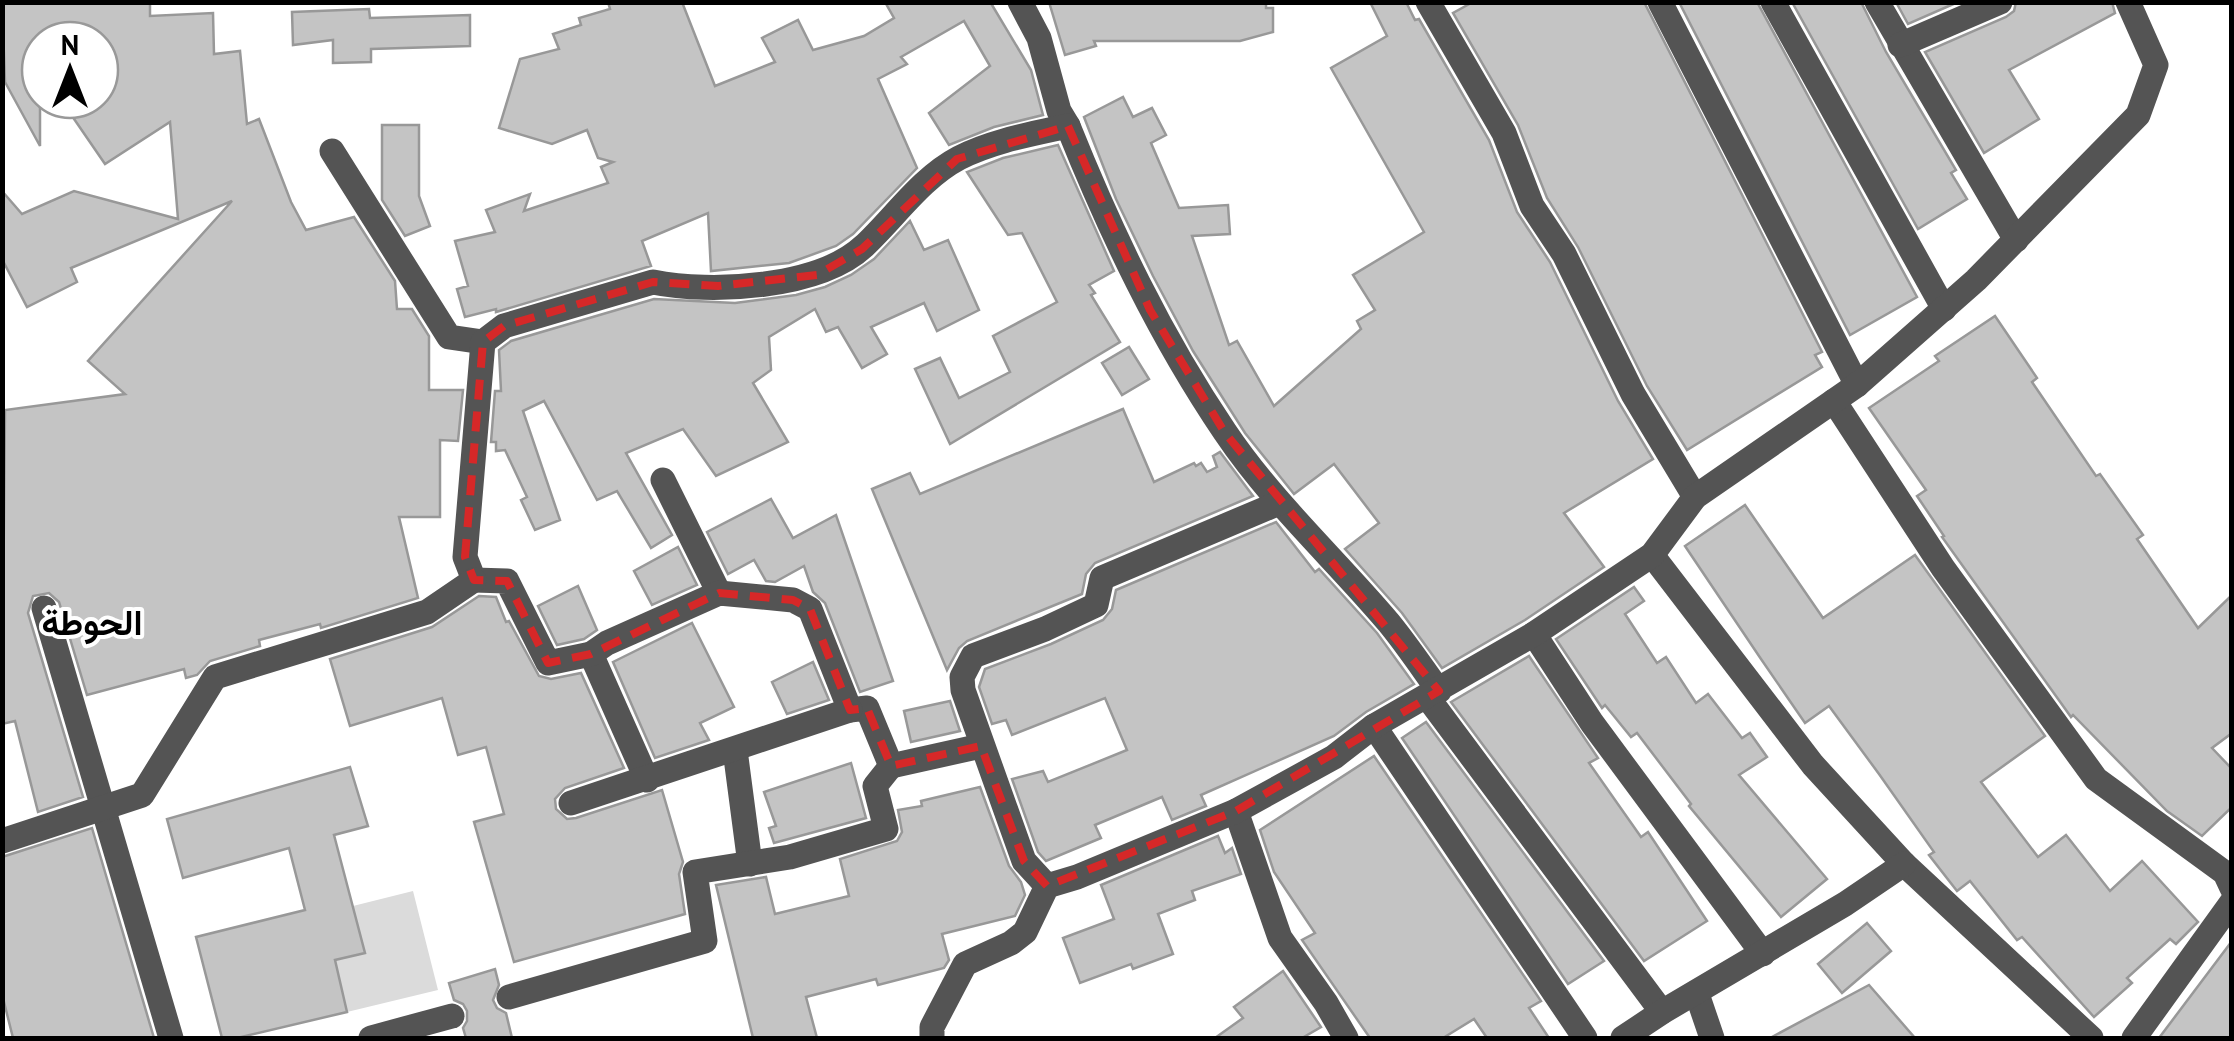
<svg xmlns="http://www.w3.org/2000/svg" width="2234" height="1041" font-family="'PT Sans',Vazirmatn,sans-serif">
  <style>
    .green { fill: #dbdbdb }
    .building { fill: #c4c4c4; stroke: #989898; stroke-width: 2.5 }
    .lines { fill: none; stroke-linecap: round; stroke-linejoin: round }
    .minor { stroke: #545454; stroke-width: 25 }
    .marked { fill: none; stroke: #d62828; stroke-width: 8; stroke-dasharray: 20 12; stroke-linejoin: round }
    .labels { text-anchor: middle; stroke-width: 8; stroke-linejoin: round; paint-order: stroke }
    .district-label { font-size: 35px; font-weight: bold; fill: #000; stroke: #fff }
  </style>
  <rect width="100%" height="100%" fill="#fff"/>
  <path class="green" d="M413 891 438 990 347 1012 335 960 364 953 353 906Z"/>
  <g class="building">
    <path d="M2 2H150V16L213 13 214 54 240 51 247 124 259 119 291 202 306 230 354 217 395 281 397 309H412L429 336V390H463L458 441 440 440V517H399L418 598 321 628 320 624 259 640 260 646 210 661 197 675 186 678 184 669 87 695 59 602 49 593 33 596 28 613 83 797 38 812 15 721 2 724 5 410 125 394 88 361 232 201 71 268 77 282 27 307 2 259V191L22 214 74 191 178 219 170 122 105 164 61 100H100V40H40V146L5 82Z"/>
    <path d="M608 2H682L715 86 775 62 762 38 798 20 813 50 864 36 894 18 885 2H996L992 5 1031 70 1043 115 994 127 949 145 929 113 990 66 964 21 901 57 907 64 878 79 917 168 853 234 836 246 789 263 711 271 708 213 642 241 651 266 496 312V309L465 317 457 289 468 286 455 241 495 232 486 210 530 194 524 211 608 183 601 167 613 162 598 158 587 130 552 144 499 128 520 59 559 49 553 34 581 25 579 18 610 9Z"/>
    <path d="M1049 2H1266V8H1273V32L1240 41H1094L1096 46 1065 55Z"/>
    <path d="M1370 2H1406L1415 20 1419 19 1489 140 1517 212 1550 262 1618 401 1653 459 1564 513 1604 567 1525 620 1442 668 1402 613 1345 549 1379 523 1334 464 1294 494 1245 433 1193 351 1153 276 1116 199 1084 117 1123 97 1133 117 1152 108 1166 135 1151 143 1179 208 1228 205 1230 234 1192 236 1229 345 1237 341 1274 406 1361 329 1357 321 1375 310 1353 275 1424 232 1331 68 1387 36Z"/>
    <path d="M1473 2H1644L1822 352 1815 355 1822 367 1687 450 1647 386 1578 247 1547 198 1518 125 1453 13Z"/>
    <path d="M1679 2H1757L1917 297 1850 335Z"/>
    <path d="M1792 2H1861L1886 52 1956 170 1951 173 1967 199 1918 229Z"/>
    <path d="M1896 2H1958L1908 24Z"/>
    <path d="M2016 2H2112L2115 13 2009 70 2039 119 1984 153 1925 52 2006 17 2014 11Z"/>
    <path d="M369 9 370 18 470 15V46L371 49V62L333 63V40L293 45 292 12Z"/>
    <path d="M382 125H419V196L430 226 405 236 382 200Z"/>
    <path d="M1058 145 1114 271 1089 285 1095 293 1091 295 1120 342 950 444 915 369 940 358 959 398 1010 372 993 336 1057 302 1022 233 1008 235 967 172 1003 158Z"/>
    <path d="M910 221 924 250 948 240 979 310 937 331 924 303 871 327 887 354 862 368 838 327 826 332 815 309 769 337 771 370 753 383 788 442 716 476 683 429 626 453 672 535 651 548 617 491 597 500 544 401 523 411 560 520 535 530 521 500 527 497 505 450 496 451V442H491L495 391H501L499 350 511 341 654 299 735 303 796 295 825 287 851 275 874 259Z"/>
    <path d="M1995 316 2037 378 2032 382 2096 476 2100 474 2143 535 2137 539 2198 628 2232 595V733L2212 748 2232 769V807L2202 836 2167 811 2073 715 2071 717 1942 537 1944 536 1917 496 1926 490 1869 408 1939 361 1935 356Z"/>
    <path d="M1129 347 1149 379 1122 395 1102 363Z"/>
    <path d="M1123 409 1154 482 1194 463 1196 466 1201 463 1207 472 1217 467 1213 456 1220 452 1253 496 1095 563 1086 574 1082 594 967 641 959 648 947 670 872 489 910 473 920 494Z"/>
    <path d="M771 499 793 538 836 515 893 681 860 692 825 603 813 592 804 566 775 582 766 581 754 560 728 574 707 532Z"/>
    <path d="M1745 505 1823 618 1915 555 2045 736 1981 782 2038 857 2066 835 2110 891 2142 861 2198 922 2176 944 2170 939 2127 978 2132 983 2094 1017 2022 937 2017 940 1970 881 1957 891 1929 855 1934 852 1879 774 1829 706 1805 723 1761 659 1685 546Z"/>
    <path d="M1276 522 1315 572 1319 569 1377 633 1414 684 1366 712 1334 736 1201 795 1206 806 1172 820 1162 797 1095 825 1101 838 1046 861 1038 852 1012 779 1043 771 1048 782 1127 750 1105 698 1012 735 1006 720 992 724 979 687 985 669 1051 644 1103 620 1112 609 1116 590Z"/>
    <path d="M678 547 697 585 652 605 634 571Z"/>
    <path d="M578 586 597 630 584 639 557 645 538 606Z"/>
    <path d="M1634 587 1644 601 1625 614 1657 663 1666 657 1696 703 1708 694 1742 738 1750 733 1767 757 1739 775 1827 879 1781 917 1689 806 1691 804 1637 733 1631 737 1605 705 1602 708 1556 639Z"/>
    <path d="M479 596 496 597 506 622 509 621 539 676 551 679 581 673 624 768 565 788 555 799 556 809 567 819 576 818 662 790 683 862 679 874 685 914 514 962 474 822 504 814 486 747 458 755 442 698 350 726 330 659 432 627Z"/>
    <path d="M692 623 734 707 700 723 709 740 655 758 613 662Z"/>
    <path d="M1529 656 1598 758 1589 763 1641 837 1648 832 1707 921 1644 961 1451 702Z"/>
    <path d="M813 662 829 700 787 714 772 682Z"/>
    <path d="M950 701 960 731 911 742 904 711Z"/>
    <path d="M1426 722 1604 961 1568 984 1402 738Z"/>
    <path d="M1374 756 1541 1001 1529 1008 1549 1038H1487L1474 1019 1443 1038H1370L1302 940 1315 933 1274 872 1260 830Z"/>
    <path d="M851 763 866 818 774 843 769 828 776 826 764 792Z"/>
    <path d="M350 767 368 826 334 835 365 953 335 960 347 1012 237 1038H222L196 937 305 910 289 848 183 878 167 819Z"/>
    <path d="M980 787 1009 866 1021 882 1025 895 1015 916 942 934 949 960 944 968 878 985 876 979 806 997 817 1038H753L716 885 766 877 775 914 849 896 840 859 897 841 902 832 898 810 922 806 921 801Z"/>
    <path d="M92 828 154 1038H13L2 994V857Z"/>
    <path d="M1218 836 1225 853 1232 848 1241 874 1192 891 1195 900 1158 914 1173 954 1133 969 1131 964 1080 983 1063 938 1114 919 1101 885Z"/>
    <path d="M1867 923 1891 951 1842 993 1818 964Z"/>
    <path d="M2232 941V1038H2159Z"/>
    <path d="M495 969 499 985 493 1000 497 1008 506 1013 512 1038H466L463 1028 467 1021V1011L463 1004 454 1000 449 983Z"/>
    <path d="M1283 971 1321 1027 1302 1038H1215L1243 1018 1234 1007Z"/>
    <path d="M1869 985 1915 1038H1770Z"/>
  </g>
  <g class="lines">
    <g class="minor">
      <path d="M1020 2 1039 38 1059 111 1068 126C1111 233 1160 336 1225 432 1272 502 1335 559 1389 623 1407 645 1423 669 1439 691"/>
      <path d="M1428 2 1504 133 1532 206 1564 254 1633 394 1695 497"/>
      <path d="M1660 2 1857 385"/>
      <path d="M1773 2 1944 309"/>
      <path d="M1877 2 2016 240"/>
      <path d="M1900 45 2000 2"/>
      <path d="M332 151 449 337 483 342"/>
      <path d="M1834 401 1943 568 2096 779 2225 873 2232 888"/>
      <path d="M663 480 719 593"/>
      <path d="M1652 555 1813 765 1904 864 2091 1038"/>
      <path d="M44 608 171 1038"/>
      <path d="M1534 634 1592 723 1763 954"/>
      <path d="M591 654 647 780"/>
      <path d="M1428 698 1662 1012"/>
      <path d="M1374 726 1585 1038"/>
      <path d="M981 746 891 766 867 708 850 710 810 609 793 600 719 593 607 643 591 654 548 663 507 581 474 580 465 557 483 342 504 326 653 282C711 294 819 288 864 246 895 217 921 178 959 158 992 141 1032 134 1068 126"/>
      <path d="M735 750 750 864"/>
      <path d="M571 803 850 710"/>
      <path d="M1236 811 1280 938 1326 1003 1346 1038"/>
      <path d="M2 841 142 795 215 677 427 612 474 580"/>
      <path d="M1047 886 1024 861 963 690 962 677 973 656 1045 629 1096 605 1102 578 1279 503"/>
      <path d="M1697 994 1712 1038"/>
      <path d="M509 997 705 941 695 872 790 857 886 829 875 786 891 766"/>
      <path d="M371 1038 452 1016"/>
      <path d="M932 1038V1027L965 964 1011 943 1025 932 1047 886 1077 877 1236 811 1334 757 1374 726 1534 634 1652 555 1695 497 1857 385 1976 280 2138 115 2156 65 2128 2"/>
      <path d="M1623 1038 1662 1012 1845 904 1904 864"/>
      <path d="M2134 1038 2232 902"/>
    </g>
  </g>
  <path class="marked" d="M1068 126 1150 310 1225 433 1439 691 1236 811 1047 886 1024 861 981 746 891 766 867 708 850 710 810 609 793 600 719 593 591 654 548 663 507 581 474 580 465 557 483 342 504 326 653 282 718 286 817 275 862 249 957 159Z"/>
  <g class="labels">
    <g class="district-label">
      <text x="92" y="635">الحوطة</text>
    </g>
  </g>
  <rect width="2234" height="1041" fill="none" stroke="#000000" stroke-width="10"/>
  <g transform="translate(70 70)"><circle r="48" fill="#ffffff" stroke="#999999" stroke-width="2.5"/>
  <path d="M0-8L18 38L0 25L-18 38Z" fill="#000000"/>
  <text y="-15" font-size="28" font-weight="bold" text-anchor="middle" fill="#000000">N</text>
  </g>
</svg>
